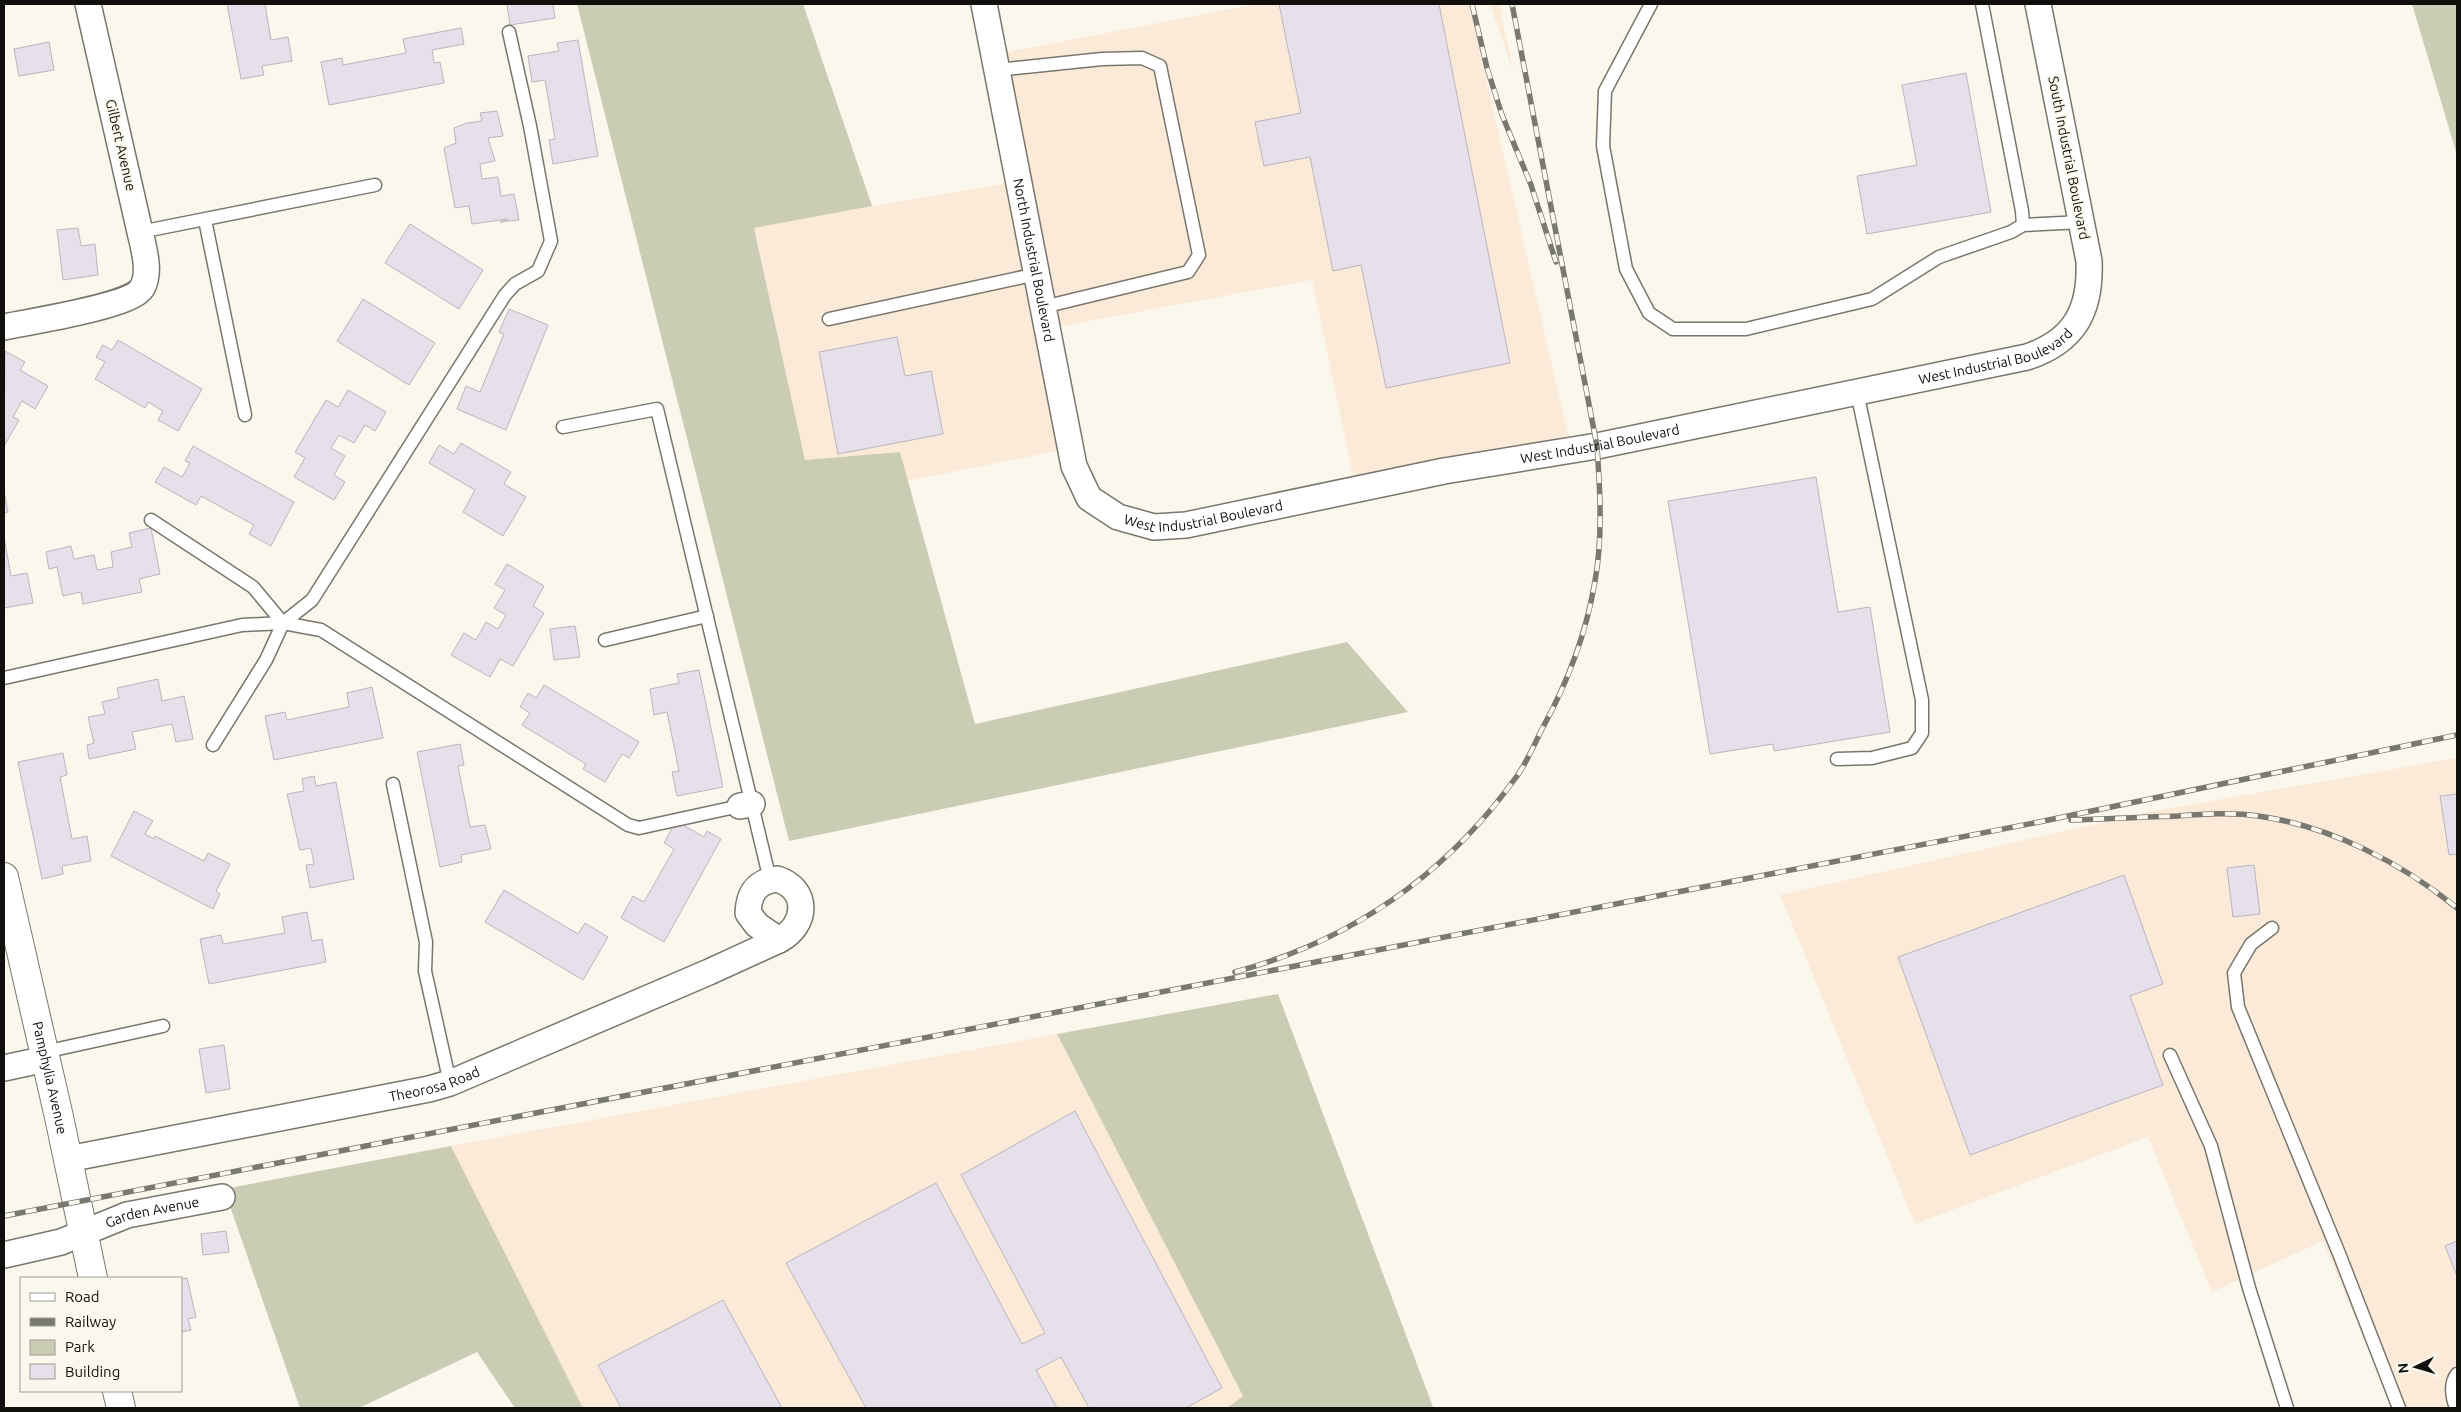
<svg xmlns="http://www.w3.org/2000/svg" width="2461" height="1412" font-family="Ubuntu,sans-serif">
  <style>
    .industrial { fill: #fcead9 }
    .green { fill: #cacdb4 }
    .building { fill: #e5e0ea; stroke: #b9b4be }
    .lines { fill: none; stroke-linecap: round; stroke-linejoin: round }
    .service-casing { stroke: #79776d; stroke-width: 15 }
    .minor-casing { stroke: #79776d; stroke-width: 28 }
    .tertiary-casing { stroke: #79776d; stroke-width: 30 }
    .service { stroke: #fff; stroke-width: 12 }
    .minor { stroke: #fff; stroke-width: 25 }
    .tertiary { stroke: #fff; stroke-width: 28 }
    .rail-casing { stroke: #797871; stroke-width: 5.5 }
    .rail { stroke: #faf8ed; stroke-width: 4; stroke-dasharray: 11; stroke-linecap: butt }
    .labels { text-anchor: middle; stroke-width: 4; stroke-linejoin: round; paint-order: stroke }
    .street-label { font-size: 14px; fill: #100f0b; stroke: #faf8ed }
  </style>
  <rect width="100%" height="100%" fill="#faf8ed"/>
  <g class="industrial">
    <path d="M1257 4H1469L1571 448 1356 490 1312 280 1035 331 1057 451 907 481 899 452 805 460 754 227 1007 183 986 56Z"/>
    <path d="M1490 4H1499L1514 74Z"/>
    <path d="M2457 758V1408H2393L2323 1241 2212 1292 2148 1137 1915 1224 1780 895 2153 811Z"/>
    <path d="M1057 1034 1243 1396 1227 1408H583L451 1146Z"/>
  </g>
  <g class="green">
    <path d="M577 4H803L872 206 754 228 805 460 900 452 975 724 1347 642 1408 712 789 841Z"/>
    <path d="M2412 4H2457V155Z"/>
    <path d="M1278 994 1433 1407 1434 1408H1227L1243 1396 1057 1034Z"/>
    <path d="M451 1146 583 1408H515L477 1352 359 1408H300L224 1189Z"/>
  </g>
  <g class="building">
    <path d="M227 4H265L271 40 288 37 292 61 262 66 264 75 241 79Z"/>
    <path d="M507 4H553L555 18 510 25Z"/>
    <path d="M1279 4H1439L1510 363 1386 388 1361 265 1333 271 1310 157 1264 166 1255 122 1301 113Z"/>
    <path d="M461 28 464 44 432 50 434 63 440 62 444 83 329 105 321 62 342 58 343 65 406 53 403 39Z"/>
    <path d="M578 40 598 156 553 164 549 140 555 139 545 80 532 82 528 56 559 51 557 43Z"/>
    <path d="M49 42 54 70 19 76 14 49Z"/>
    <path d="M1966 73 1991 212 1867 234 1857 176 1917 165 1902 85Z"/>
    <path d="M497 111 503 136 488 138 495 161 480 164 482 179 498 177 501 196 514 194 519 220 500 222 508 219 472 224 469 206 455 208 444 148 456 143 454 128 467 123 482 121 480 113Z"/>
    <path d="M410 224 483 270 459 309 385 263Z"/>
    <path d="M78 228 81 246 95 244 98 275 63 280 57 230Z"/>
    <path d="M363 299 435 343 409 385 337 341Z"/>
    <path d="M509 309 548 325 506 430 457 409 466 386 480 392 504 334 499 332Z"/>
    <path d="M897 337 905 376 931 371 943 434 838 454 819 352Z"/>
    <path d="M118 340 202 389 178 431 158 420 163 411 148 402 145 408 95 379 105 362 96 357 103 345 112 350Z"/>
    <path d="M5 351 25 362 20 370 48 386 35 409 22 401 13 417 19 420 4 446Z"/>
    <path d="M348 390 386 412 375 431 365 425 354 443 339 435 331 448 345 456 334 475 345 482 334 500 294 477 305 458 295 452 326 400 338 407Z"/>
    <path d="M461 443 511 472 504 484 526 497 503 536 463 512 475 490 429 463 439 445 454 454Z"/>
    <path d="M193 446 294 502 271 546 249 534 254 525 201 496 196 505 155 482 164 467 182 477 190 463 185 461Z"/>
    <path d="M1816 477 1838 612 1870 607 1890 732 1774 751 1773 744 1710 754 1668 501Z"/>
    <path d="M4 491 8 512 4 513Z"/>
    <path d="M151 528 160 574 139 579 142 592 83 604 81 592 63 596 57 567 49 569 46 552 71 546 74 559 94 555 97 570 113 567 111 552 132 547 129 533Z"/>
    <path d="M4 537 11 576 27 573 33 603 4 608Z"/>
    <path d="M507 564 544 586 533 606 544 613 513 666 500 659 490 677 451 655 464 633 476 640 486 622 498 629 506 615 494 608 505 590 495 584Z"/>
    <path d="M575 626 580 657 554 660 550 629Z"/>
    <path d="M699 670 723 787 677 796 672 772 679 771 667 712 654 715 650 689 679 683 677 674Z"/>
    <path d="M158 679 162 701 184 696 193 739 176 742 172 724 132 732 136 749 89 759 87 745 94 743 88 717 105 714 102 702 119 698 117 688Z"/>
    <path d="M544 685 639 742 629 758 622 754 605 782 583 769 586 764 522 725 530 713 520 707 528 693 536 698Z"/>
    <path d="M372 687 383 738 274 760 265 716 285 712 287 720 349 707 347 693Z"/>
    <path d="M460 744 464 765 458 766 470 827 485 825 491 849 461 855 462 862 440 867 417 752Z"/>
    <path d="M63 753 67 775 60 777 72 839 87 836 91 861 62 866 63 874 42 879 18 762Z"/>
    <path d="M314 776 316 786 336 782 354 879 310 888 306 865 314 864 311 848 300 850 287 794 304 791 302 779Z"/>
    <path d="M2457 794V854L2449 855 2440 796Z"/>
    <path d="M134 811 153 821 145 834 154 839 155 836 204 861 208 853 230 864 216 891 220 894 213 909 111 856Z"/>
    <path d="M676 821 704 837 707 831 721 839 664 942 621 918 633 896 644 902 674 849 664 843Z"/>
    <path d="M2254 865 2260 914 2233 917 2227 868Z"/>
    <path d="M2124 875 2163 984 2130 996 2163 1085 1970 1155 1898 957Z"/>
    <path d="M504 890 578 934 585 923 608 937 583 980 485 922Z"/>
    <path d="M307 912 312 941 322 939 326 962 209 984 200 939 221 935 223 944 285 933 282 917Z"/>
    <path d="M224 1045 230 1089 206 1093 199 1049Z"/>
    <path d="M1075 1111 1222 1388 1186 1408H1089L1061 1357 1036 1370 1057 1408H866L786 1263 936 1183 1022 1344 1045 1333 961 1175Z"/>
    <path d="M226 1231 229 1252 203 1255 201 1234Z"/>
    <path d="M2457 1241V1276L2445 1246Z"/>
    <path d="M187 1278 196 1317 188 1319 191 1330 181 1332V1279Z"/>
    <path d="M723 1300 782 1408H621L598 1365Z"/>
  </g>
  <g class="lines">
    <defs>
      <g id="service">
        <path d="M1651 4 1605 91 1603 146 1626 269 1649 313 1673 329H1746L1872 299 1939 257 2011 232 2023 225 2022 211 1982 4"/>
        <path d="M997 70 1102 59 1142 58 1160 66 1199 255 1188 272 1043 307"/>
        <path d="M205 220 245 415"/>
        <path d="M2023 225 2082 222"/>
        <path d="M140 232 375 185"/>
        <path d="M829 319 1037 274"/>
        <path d="M563 427 657 409 770 880"/>
        <path d="M151 520 253 587 283 623"/>
        <path d="M605 640 707 616"/>
        <path d="M4 678 242 625 283 623 321 630 628 825 639 828 740 806"/>
        <path d="M213 745 266 660 283 623 312 600 505 295 515 284 538 271 551 241 530 126 509 32"/>
        <path d="M1837 759 1872 758 1912 748 1922 733V700L1857 392"/>
        <path d="M393 784 426 942 425 971 450 1083"/>
        <path d="M2272 928 2251 944 2234 973 2238 1007 2340 1256 2399 1408"/>
        <path d="M44 1052 163 1026"/>
        <path d="M2170 1055 2211 1146 2249 1288 2287 1408"/>
        <path d="M2456 1408C2452 1397 2449 1384 2457 1374"/>
      </g>
      <g id="minor">
        <path id="s1" d="M984 4 1074 466 1089 498 1118 517 1154 527 1186 525 1444 471 1597 446 2027 357C2075 341 2091 310 2089 261L2038 4"/>
        <path d="M4 327C28 322 132 306 142 288 151 273 144 249 140 232L88 4"/>
        <path d="M740 806 752 804"/>
        <path d="M777 879C809 889 808 925 779 940L757 925 748 913C749 893 756 882 777 879Z"/>
        <path d="M4 1068 46 1059"/>
        <path id="s2" d="M68 1159 429 1089 450 1083 709 972 779 940"/>
        <path id="s3" d="M4 1255 61 1242 127 1215 222 1197"/>
      </g>
      <g id="tertiary">
        <path id="s4" d="M4 877 59 1117 93 1278"/>
        <path d="M117 1391 121 1408"/>
      </g>
    </defs>
    <use href="#service" class="service-casing"/>
    <use href="#minor" class="minor-casing"/>
    <use href="#tertiary" class="tertiary-casing"/>
    <use href="#service" class="service"/>
    <use href="#minor" class="minor"/>
    <use href="#tertiary" class="tertiary"/>
    <defs>
      <g id="rail">
        <path d="M1472 4 1487 68 1502 115 1531 185 1556 262"/>
        <path d="M2071 820C2107 819 2142 817 2178 816 2204 814 2232 812 2258 816 2330 826 2402 863 2457 908"/>
        <path d="M1235 972C1353 940 1446 875 1517 776 1527 762 1534 745 1542 729 1568 682 1586 635 1595 581 1603 537 1600 490 1597 446L1512 4"/>
        <path d="M4 1216 2039 822 2457 735"/>
      </g>
    </defs>
    <use href="#rail" class="rail-casing"/>
    <use href="#rail" class="rail"/>
  </g>
  <g class="labels">
    <g class="street-label">
      <text transform="translate(121 145) rotate(77)" y="5">Gilbert Avenue</text>
      <text transform="translate(2069 158) rotate(79)" y="5">South Industrial Boulevard</text>
      <text dy="5" stroke="none"><textPath href="#s1" startOffset="261">North Industrial Boulevard</textPath></text>
      <text dy="5" stroke="none"><textPath href="#s1" startOffset="1438">West Industrial Boulevard</textPath></text>
      <text dy="5" stroke="none"><textPath href="#s1" startOffset="1032">West Industrial Boulevard</textPath></text>
      <text dy="5" stroke="none"><textPath href="#s1" startOffset="628">West Industrial Boulevard</textPath></text>
      <text dy="5" stroke="none"><textPath href="#s4" startOffset="206">Pamphylia Avenue</textPath></text>
      <text dy="5" stroke="none"><textPath href="#s2" startOffset="374">Theorosa Road</textPath></text>
      <text dy="5" stroke="none"><textPath href="#s3" startOffset="155">Garden Avenue</textPath></text>
    </g>
  </g>
  <rect width="2461" height="1412" fill="none" stroke="#100f0b" stroke-width="10"/>
  <rect x="20" y="1277" width="162" height="115" fill="#faf8ed" stroke="#9c9b93"/>
  <rect x="30" y="1293" width="25" height="8" fill="#ffffff" stroke="#9c9b93"/>
  <text x="65" y="1302" font-size="15" fill="#100f0b">Road</text>
  <rect x="30" y="1318" width="25" height="8" fill="#797871" stroke="#9c9b93"/>
  <text x="65" y="1327" font-size="15" fill="#100f0b">Railway</text>
  <rect x="30" y="1340" width="25" height="15" fill="#cacdb4" stroke="#9c9b93"/>
  <text x="65" y="1352" font-size="15" fill="#100f0b">Park</text>
  <rect x="30" y="1364" width="25" height="15" fill="#e5e0ea" stroke="#9c9b93"/>
  <text x="65" y="1377" font-size="15" fill="#100f0b">Building</text>
  <g transform="translate(2416 1367) rotate(265)" stroke="#faf8ed" stroke-width="4" paint-order="stroke">
  <path d="M0-4L9 19L0 12L-9 19Z" fill="#100f0b"/>
  <text y="-8" font-size="14" font-weight="bold" text-anchor="middle" fill="#100f0b">N</text>
  </g>
</svg>
